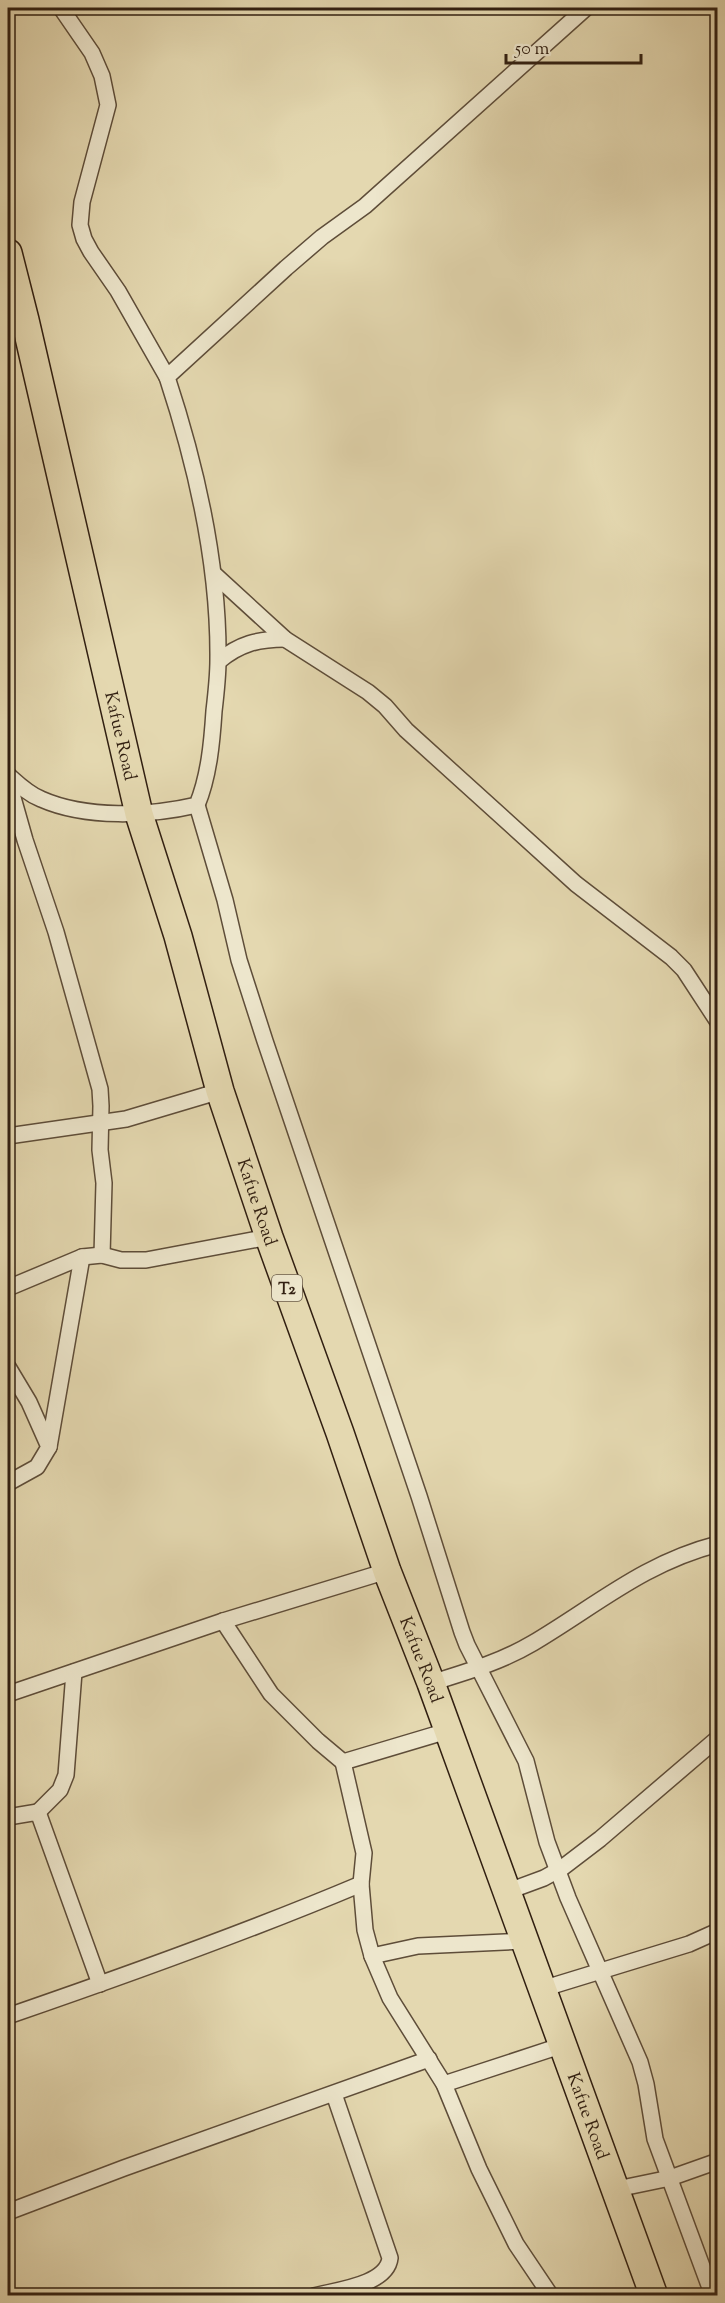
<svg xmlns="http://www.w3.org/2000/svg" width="725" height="2303" font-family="'Sorts Mill Goudy',serif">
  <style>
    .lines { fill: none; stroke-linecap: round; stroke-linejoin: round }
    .street-casing { stroke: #5e4d39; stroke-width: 18 }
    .highway-casing { stroke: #311f11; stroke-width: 30 }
    .street { stroke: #ede6cc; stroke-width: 15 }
    .highway { stroke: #e4d8b0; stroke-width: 27 }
    .labels { text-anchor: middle; stroke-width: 4.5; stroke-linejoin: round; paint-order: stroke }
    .shield { fill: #ede6cc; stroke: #695b49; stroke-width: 1.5 }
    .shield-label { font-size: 16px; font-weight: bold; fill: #311f11 }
    .street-label { font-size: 18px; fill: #311f11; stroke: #ede6cc }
  </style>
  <rect width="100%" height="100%" fill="#e4d8b0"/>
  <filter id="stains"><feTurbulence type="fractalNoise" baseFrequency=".00333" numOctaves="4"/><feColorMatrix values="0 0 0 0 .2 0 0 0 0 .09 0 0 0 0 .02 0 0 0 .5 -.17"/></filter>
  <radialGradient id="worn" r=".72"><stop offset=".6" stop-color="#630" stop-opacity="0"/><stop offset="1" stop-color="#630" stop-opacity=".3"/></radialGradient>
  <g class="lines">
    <defs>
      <g id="street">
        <path d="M61 8 92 53 102 76 108 105 82 202 80 225 84 239 91 252 118 291 167 377"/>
        <path d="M214 574 285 639 368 692 385 706 406 730 576 884 671 957 684 970 718 1022"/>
        <path d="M219 661C239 644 258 639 285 639"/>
        <path d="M8 775C18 784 28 794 41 799 86 819 150 816 197 805 209 776 212 742 214 711 216 694 218 677 218 660 219 564 197 468 167 377L286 268 322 237 365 206 586 8"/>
        <path d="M8 780 25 840 56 932 100 1089 101 1106 100 1150 104 1183 102 1255"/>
        <path d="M197 805 225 900 239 960 265 1041 419 1496 462 1632 467 1645 526 1761 547 1842 568 1898 640 2062 646 2084 655 2139 713 2296"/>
        <path d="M8 1136 126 1119 220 1091"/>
        <path d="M8 1288 82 1257 102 1255 121 1260H146L269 1237"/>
        <path d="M8 1367 29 1402 49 1447 37 1467 8 1483"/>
        <path d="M49 1447 82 1257"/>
        <path d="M223 1621 271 1694 318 1741 343 1762"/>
        <path d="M431 1683C466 1672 501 1662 533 1643 597 1605 644 1563 718 1544"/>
        <path d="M8 1694 223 1621 387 1571"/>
        <path d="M447 1731 343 1762 364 1853 361 1884 365 1930 372 1956 390 1998 444 2084 479 2169 516 2244 551 2296"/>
        <path d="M38 1812 60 1790 66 1775 74 1672"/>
        <path d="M8 1817 38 1812 100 1984"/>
        <path d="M506 1892 544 1878 562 1868 600 1839 718 1738"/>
        <path d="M372 1956 418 1946 524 1941"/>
        <path d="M542 1989 689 1944 718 1931"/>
        <path d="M8 2016C127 1975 245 1933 361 1884"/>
        <path d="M444 2084 563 2045"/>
        <path d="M617 2189 670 2178 718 2161"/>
        <path d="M8 2212 124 2168 429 2059"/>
        <path d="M314 2296C336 2290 387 2285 390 2258L334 2094"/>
      </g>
      <g id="highway">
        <path id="s1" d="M8 253 25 320 139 814 178 936 220 1091 269 1237 340 1433 387 1571 431 1683 654 2296"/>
      </g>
    </defs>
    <use href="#street" class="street-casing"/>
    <use href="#highway" class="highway-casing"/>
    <use href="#street" class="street"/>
    <use href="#highway" class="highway"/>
  </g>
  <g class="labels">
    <rect class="shield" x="272" y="1275" width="30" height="26" rx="4.5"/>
    <g class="shield-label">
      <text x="287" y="1294">T2</text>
    </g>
    <g class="street-label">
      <text dy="6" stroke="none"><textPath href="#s1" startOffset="496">Kafue Road</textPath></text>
      <text dy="6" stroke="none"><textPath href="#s1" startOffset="982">Kafue Road</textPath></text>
      <text dy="6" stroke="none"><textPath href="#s1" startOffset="1468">Kafue Road</textPath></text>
      <text dy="6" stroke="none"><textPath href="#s1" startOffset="1954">Kafue Road</textPath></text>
    </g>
  </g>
  <rect width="725" height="2303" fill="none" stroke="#e4d8b0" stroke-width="30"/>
  <rect x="9" y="9" width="707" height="2285" fill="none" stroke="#311f11" stroke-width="3"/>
  <rect x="15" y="15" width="695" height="2273" fill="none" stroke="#311f11" stroke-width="1.5"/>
  <path d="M506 54v9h135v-9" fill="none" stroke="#311f11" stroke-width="3"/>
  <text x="515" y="54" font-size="18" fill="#311f11" stroke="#ede6cc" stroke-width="4.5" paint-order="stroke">50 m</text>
  <rect width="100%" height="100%" filter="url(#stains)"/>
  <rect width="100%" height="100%" fill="url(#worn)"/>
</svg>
